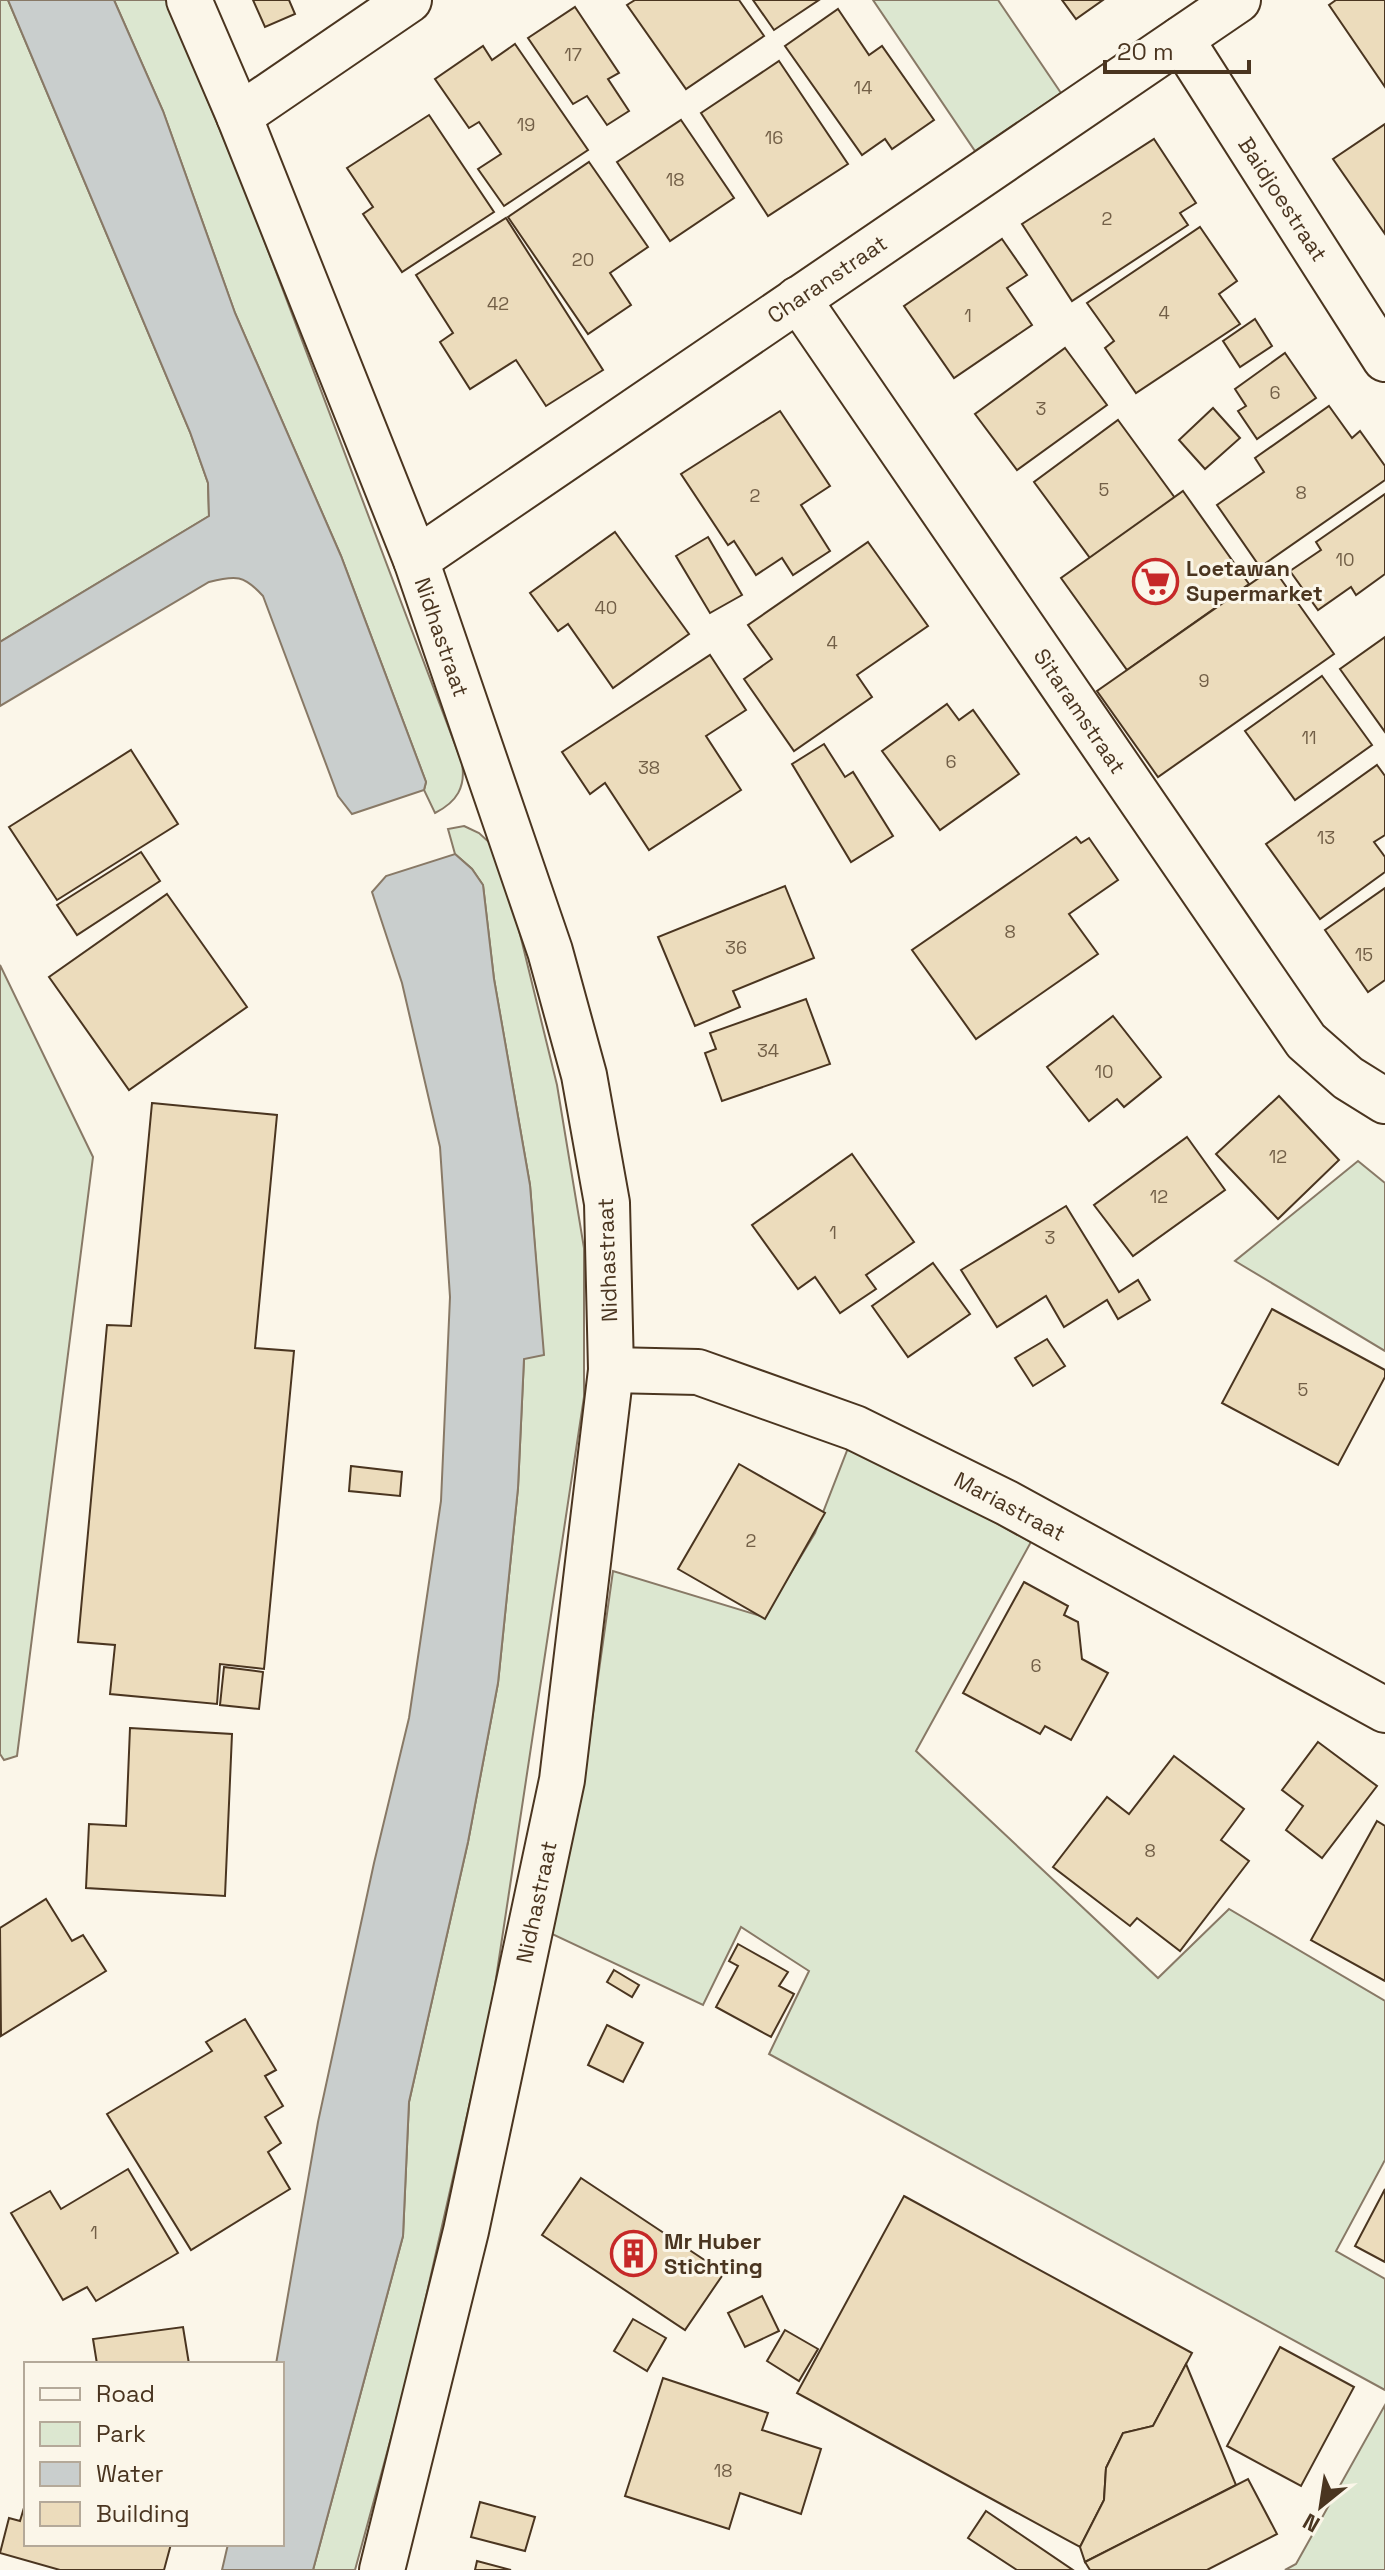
<svg xmlns="http://www.w3.org/2000/svg" width="1385" height="2570" font-family="'Space Grotesk',sans-serif">
  <style>
    .green { fill: #dce7d0; stroke: #887966; stroke-width: 2 }
    .water { fill: #c9cecd; stroke: #887966; stroke-width: 2 }
    .building { fill: #ecdcbc; stroke: #4a3520; stroke-width: 2 }
    .lines { fill: none; stroke-linecap: round; stroke-linejoin: round }
    .minor-casing { stroke: #4a3520; stroke-width: 48 }
    .minor { stroke: #fbf6e9; stroke-width: 44 }
    .labels { text-anchor: middle; stroke-width: 6; stroke-linejoin: round; paint-order: stroke }
    .number-label { font-size: 18px; fill: #725f47 }
    .street-label { font-size: 22px; fill: #4a3520; stroke: #fbf6e9 }
    .poi-label { font-size: 22px; font-weight: bold; fill: #4a3520; stroke: #fbf6e9; text-anchor: start }
  </style>
  <rect width="100%" height="100%" fill="#fbf6e9"/>
  <g class="green">
    <path d="M0 0H8L190 432 208 483 209 516 0 642Z"/>
    <path d="M114 0H166L247 195 462 763C466 787 457 802 435 813L424 790 426 782 341 556 235 313 163 111Z"/>
    <path d="M873 0H998L1061 93 975 151Z"/>
    <path d="M464 826 479 833 491 844 518 926 557 1085 584 1248V1397L492 2005 409 2372 355 2570H313L403 2236 409 2102 468 1842 498 1683 518 1488 524 1358 543 1354 530 1185 494 979 483 885 472 869 455 854 448 829Z"/>
    <path d="M0 965 93 1157 17 1756 4 1760 0 1754Z"/>
    <path d="M1358 1161 1385 1183V1351L1235 1261Z"/>
    <path d="M850 1443 1031 1542 916 1751 1158 1978 1229 1909 1385 2001V2160L1336 2251 1385 2279V2390L769 2054 809 1971 741 1927 703 2005 552 1934 582 1791 613 1571 764 1617 815 1533Z"/>
    <path d="M1385 2405V2570H1285L1296 2564Z"/>
  </g>
  <g class="water">
    <path d="M8 0H114L163 111 235 313 341 556 426 782 424 790 352 814 338 796 263 596C244 575 236 575 209 582L0 706V642L209 516 208 483 190 432Z"/>
    <path d="M455 854 472 869 483 885 494 979 530 1185 544 1355 524 1359 518 1488 498 1683 468 1842 409 2102 403 2236 313 2570H222L228 2544H282V2364H276L318 2122 374 1863 409 1718 441 1501 450 1297 440 1147 402 983 372 892 386 876Z"/>
  </g>
  <g class="building">
    <path d="M253 0H289L295 14 265 27Z"/>
    <path d="M635 0H739L764 36 686 89 627 5Z"/>
    <path d="M753 0H819L774 30Z"/>
    <path d="M1062 0H1103L1076 19Z"/>
    <path d="M1336 0H1385V87L1329 5Z"/>
    <path d="M575 7 619 73 608 79 629 111 607 125 587 96 573 104 528 38Z"/>
    <path d="M838 9 869 55 882 46 934 120 892 149 885 139 862 155 785 46Z"/>
    <path d="M515 44 588 150 504 206 478 169 501 154 479 122 469 128 435 79 483 46 492 60Z"/>
    <path d="M779 61 848 164 768 216 701 113Z"/>
    <path d="M429 115 494 212 402 272 363 214 373 207 347 168Z"/>
    <path d="M681 120 734 198 670 241 617 162Z"/>
    <path d="M1385 124V234L1333 159Z"/>
    <path d="M1154 139 1196 203 1180 213 1188 225 1072 301 1022 224Z"/>
    <path d="M589 162 648 247 610 273 631 305 588 334 508 217Z"/>
    <path d="M506 218 603 370 546 406 516 360 470 389 440 342 453 333 416 275Z"/>
    <path d="M1200 227 1237 281 1219 294 1240 324 1136 393 1105 348 1114 341 1087 303Z"/>
    <path d="M1002 239 1027 275 1007 288 1032 325 954 378 904 306Z"/>
    <path d="M1255 319 1272 346 1240 367 1223 341Z"/>
    <path d="M1065 348 1107 405 1017 470 975 414Z"/>
    <path d="M1285 353 1316 398 1257 439 1238 411 1246 406 1235 389Z"/>
    <path d="M1329 406 1352 438 1360 431 1385 466V480L1260 567 1217 505 1264 472 1255 458Z"/>
    <path d="M1213 408 1240 438 1205 469 1179 440Z"/>
    <path d="M780 411 830 486 801 505 830 551 793 575 782 558 756 575 734 541 728 545 681 474Z"/>
    <path d="M1118 420 1175 498 1090 558 1034 482Z"/>
    <path d="M1183 491 1249 584 1127 670 1061 578Z"/>
    <path d="M1385 494V574L1356 595 1351 587 1318 610 1290 571 1321 550 1316 542Z"/>
    <path d="M615 532 689 634 613 688 568 624 558 631 530 593Z"/>
    <path d="M708 537 742 595 710 613 676 556Z"/>
    <path d="M868 542 928 626 857 675 872 697 794 751 744 679 772 659 748 625Z"/>
    <path d="M1273 568 1334 654 1158 777 1097 691Z"/>
    <path d="M1385 637V732L1340 669Z"/>
    <path d="M710 655 746 710 706 736 741 790 649 850 605 783 590 794 562 752Z"/>
    <path d="M1322 676 1372 745 1295 800 1245 731Z"/>
    <path d="M947 704 959 720 973 710 1019 774 940 830 882 751Z"/>
    <path d="M824 744 845 777 853 772 893 836 851 862 792 764Z"/>
    <path d="M131 750 178 824 57 900 9 827Z"/>
    <path d="M1377 765 1385 776V835L1374 842 1385 857V872L1320 919 1266 844Z"/>
    <path d="M1076 837 1081 843 1089 838 1118 880 1069 914 1098 954 976 1039 912 950Z"/>
    <path d="M141 852 160 881 77 935 57 905Z"/>
    <path d="M785 886 814 958 733 991 740 1007 695 1026 658 937Z"/>
    <path d="M1385 888V980L1368 992 1325 930Z"/>
    <path d="M167 894 247 1007 129 1090 49 977Z"/>
    <path d="M806 999 830 1064 722 1101 705 1053 716 1049 710 1033Z"/>
    <path d="M1113 1016 1161 1077 1124 1107 1117 1099 1089 1121 1047 1067Z"/>
    <path d="M1279 1096 1339 1160 1278 1219 1216 1154Z"/>
    <path d="M152 1103 277 1115 255 1348 294 1351 264 1669 220 1664 217 1704 110 1694 115 1645 78 1642 107 1325 131 1326Z"/>
    <path d="M1187 1137 1225 1190 1133 1256 1094 1205Z"/>
    <path d="M852 1154 914 1242 866 1275 876 1289 840 1313 815 1277 798 1289 752 1225Z"/>
    <path d="M1066 1206 1119 1292 1138 1280 1150 1300 1118 1319 1107 1300 1064 1327 1046 1296 997 1327 961 1270Z"/>
    <path d="M933 1263 970 1314 908 1357 872 1306Z"/>
    <path d="M1272 1309 1385 1370V1377L1338 1465 1222 1403Z"/>
    <path d="M1047 1339 1065 1366 1033 1386 1015 1358Z"/>
    <path d="M739 1464 825 1513 765 1619 678 1569Z"/>
    <path d="M351 1466 402 1472 400 1496 349 1491Z"/>
    <path d="M1024 1582 1068 1606 1064 1615 1078 1622 1082 1659 1108 1673 1071 1740 1045 1726 1040 1734 963 1693Z"/>
    <path d="M224 1667 263 1672 259 1709 220 1705Z"/>
    <path d="M130 1728 232 1734 225 1896 86 1888 89 1824 126 1826Z"/>
    <path d="M1318 1742 1377 1786 1322 1858 1286 1830 1303 1806 1282 1790Z"/>
    <path d="M1174 1756 1244 1809 1221 1840 1249 1861 1180 1951 1137 1918 1130 1926 1053 1867 1107 1797 1129 1814Z"/>
    <path d="M1377 1821 1385 1826V1981L1311 1940Z"/>
    <path d="M46 1899 72 1941 83 1935 106 1971 1 2036 0 1928Z"/>
    <path d="M738 1944 788 1972 779 1986 794 1994 771 2037 716 2007 738 1966 729 1961Z"/>
    <path d="M614 1970 639 1985 632 1997 607 1982Z"/>
    <path d="M245 2019 276 2070 265 2076 283 2106 265 2117 281 2143 268 2152 290 2189 191 2250 107 2114 212 2051 206 2042Z"/>
    <path d="M607 2025 643 2043 623 2082 588 2065Z"/>
    <path d="M128 2169 178 2253 96 2301 87 2287 63 2300 11 2213 50 2191 61 2209Z"/>
    <path d="M581 2178 724 2273 685 2330 542 2235Z"/>
    <path d="M1385 2189V2262L1355 2246Z"/>
    <path d="M904 2196 1192 2353 1153 2426 1123 2433 1106 2468 1104 2500 1080 2547 797 2393Z"/>
    <path d="M762 2296 779 2331 745 2347 728 2313Z"/>
    <path d="M633 2319 666 2338 647 2371 614 2351Z"/>
    <path d="M183 2327 189 2364H97L93 2339Z"/>
    <path d="M785 2330 818 2349 799 2381 767 2361Z"/>
    <path d="M1280 2347 1354 2387 1301 2486 1227 2446Z"/>
    <path d="M1186 2364 1236 2485 1085 2562 1080 2547 1104 2500 1106 2468 1123 2433 1153 2426Z"/>
    <path d="M663 2378 768 2413 762 2430 821 2449 801 2514 740 2493 729 2529 625 2496Z"/>
    <path d="M1248 2479 1277 2534 1207 2570H1090L1085 2562Z"/>
    <path d="M26 2501V2544H171L164 2570H60L0 2553 9 2518 20 2521Z"/>
    <path d="M480 2502 535 2517 525 2551 471 2537Z"/>
    <path d="M986 2511 1073 2570H1017L968 2538Z"/>
    <path d="M477 2561 511 2570H475Z"/>
  </g>
  <g class="lines">
    <defs>
      <g id="minor">
        <path d="M189 0 239 116 416 560 550 951 584 1075 607 1203 611 1370 562 1780 466 2231 382 2570"/>
        <path d="M1181 39 1385 359"/>
        <path d="M239 116 409 0"/>
        <path d="M798 299 1306 1041 1348 1078 1385 1101"/>
        <path d="M416 560 1238 0"/>
        <path d="M611 1370 698 1372 855 1428 1007 1503 1385 1710"/>
      </g>
    </defs>
    <use href="#minor" class="minor-casing"/>
    <use href="#minor" class="minor"/>
  </g>
  <defs>
    <symbol id="supermarket-ring" viewBox="-11 -11 22 22"><circle r="9.5" fill="#fbf6e9" stroke="#c62828" stroke-width="1.5"/><path d="M-6-5.5h2.5l.6 2H6L4.5 2H-2.5L-4.4-4H-6ZM-1.5 3.2a1.3 1.3 0 1 0 .1 0ZM3 3.2a1.3 1.3 0 1 0 .1 0Z" fill="#c62828"/></symbol>
    <symbol id="building-ring" viewBox="-11 -11 22 22"><circle r="9.5" fill="#fbf6e9" stroke="#c62828" stroke-width="1.5"/><path d="M-4-6H4V6H1V3H-1V6H-4ZM-2.5-4.3h1.7v1.8h-1.7ZM.8-4.3h1.7v1.8H.8ZM-2.5-1h1.7V.8h-1.7ZM.8-1h1.7V.8H.8Z" fill="#c62828"/></symbol>
  </defs>
  <g fill-rule="evenodd">
    <use href="#supermarket-ring" x="1130" y="556" width="51" height="51"/>
    <use href="#building-ring" x="608" y="2228" width="51" height="51"/>
  </g>
  <g class="labels">
    <g class="number-label">
      <text x="573" y="61">17</text>
      <text x="863" y="94">14</text>
      <text x="526" y="131">19</text>
      <text x="774" y="144">16</text>
      <text x="675" y="186">18</text>
      <text x="1107" y="225">2</text>
      <text x="583" y="266">20</text>
      <text x="498" y="310">42</text>
      <text x="1164" y="319">4</text>
      <text x="968" y="322">1</text>
      <text x="1275" y="399">6</text>
      <text x="1041" y="415">3</text>
      <text x="1104" y="496">5</text>
      <text x="1301" y="499">8</text>
      <text x="755" y="502">2</text>
      <text x="1345" y="566">10</text>
      <text x="606" y="614">40</text>
      <text x="832" y="649">4</text>
      <text x="1204" y="687">9</text>
      <text x="1309" y="744">11</text>
      <text x="951" y="768">6</text>
      <text x="649" y="774">38</text>
      <text x="1326" y="844">13</text>
      <text x="1010" y="938">8</text>
      <text x="736" y="954">36</text>
      <text x="1364" y="961">15</text>
      <text x="768" y="1057">34</text>
      <text x="1104" y="1078">10</text>
      <text x="1278" y="1163">12</text>
      <text x="1159" y="1203">12</text>
      <text x="833" y="1239">1</text>
      <text x="1050" y="1244">3</text>
      <text x="1303" y="1396">5</text>
      <text x="751" y="1547">2</text>
      <text x="1036" y="1672">6</text>
      <text x="1150" y="1857">8</text>
      <text x="94" y="2239">1</text>
      <text x="723" y="2477">18</text>
    </g>
    <g class="street-label">
      <text transform="translate(1283 199) rotate(57)" y="8">Baidjoestraat</text>
      <text transform="translate(827 279) rotate(-34)" y="8">Charanstraat</text>
      <text transform="translate(442 637) rotate(71)" y="8">Nidhastraat</text>
      <text transform="translate(1080 711) rotate(56)" y="8">Sitaramstraat</text>
      <text transform="translate(607 1260) rotate(-92)" y="8">Nidhastraat</text>
      <text transform="translate(1010 1506) rotate(28)" y="8">Mariastraat</text>
      <text transform="translate(536 1902) rotate(-78)" y="8">Nidhastraat</text>
    </g>
    <g class="poi-label">
      <text x="1186" y="576">Loetawan<tspan x="1186" dy="25">Supermarket</tspan></text>
      <text x="664" y="2249">Mr Huber<tspan x="664" dy="25">Stichting</tspan></text>
    </g>
  </g>
  <rect x="24" y="2362" width="260" height="184" fill="#fbf6e9" stroke="#b4a999" stroke-width="2"/>
  <rect x="40" y="2388" width="40" height="12" fill="#fbf6e9" stroke="#b4a999" stroke-width="2"/>
  <text x="96" y="2402" font-size="24" fill="#4a3520">Road</text>
  <rect x="40" y="2422" width="40" height="24" fill="#dce7d0" stroke="#b4a999" stroke-width="2"/>
  <text x="96" y="2442" font-size="24" fill="#4a3520">Park</text>
  <rect x="40" y="2462" width="40" height="24" fill="#c9cecd" stroke="#b4a999" stroke-width="2"/>
  <text x="96" y="2482" font-size="24" fill="#4a3520">Water</text>
  <rect x="40" y="2502" width="40" height="24" fill="#ecdcbc" stroke="#b4a999" stroke-width="2"/>
  <text x="96" y="2522" font-size="24" fill="#4a3520">Building</text>
  <g transform="translate(1321 2506) rotate(210)" stroke="#fbf6e9" stroke-width="6" paint-order="stroke">
  <path d="M0-6L14 30L0 20L-14 30Z" fill="#4a3520"/>
  <text y="-12" font-size="22" font-weight="bold" text-anchor="middle" fill="#4a3520">N</text>
  </g>
  <path d="M1105 60v12h144v-12" fill="none" stroke="#4a3520" stroke-width="4"/>
  <text x="1117" y="60" font-size="24" fill="#4a3520" stroke="#fbf6e9" stroke-width="6" paint-order="stroke">20 m</text>
</svg>
